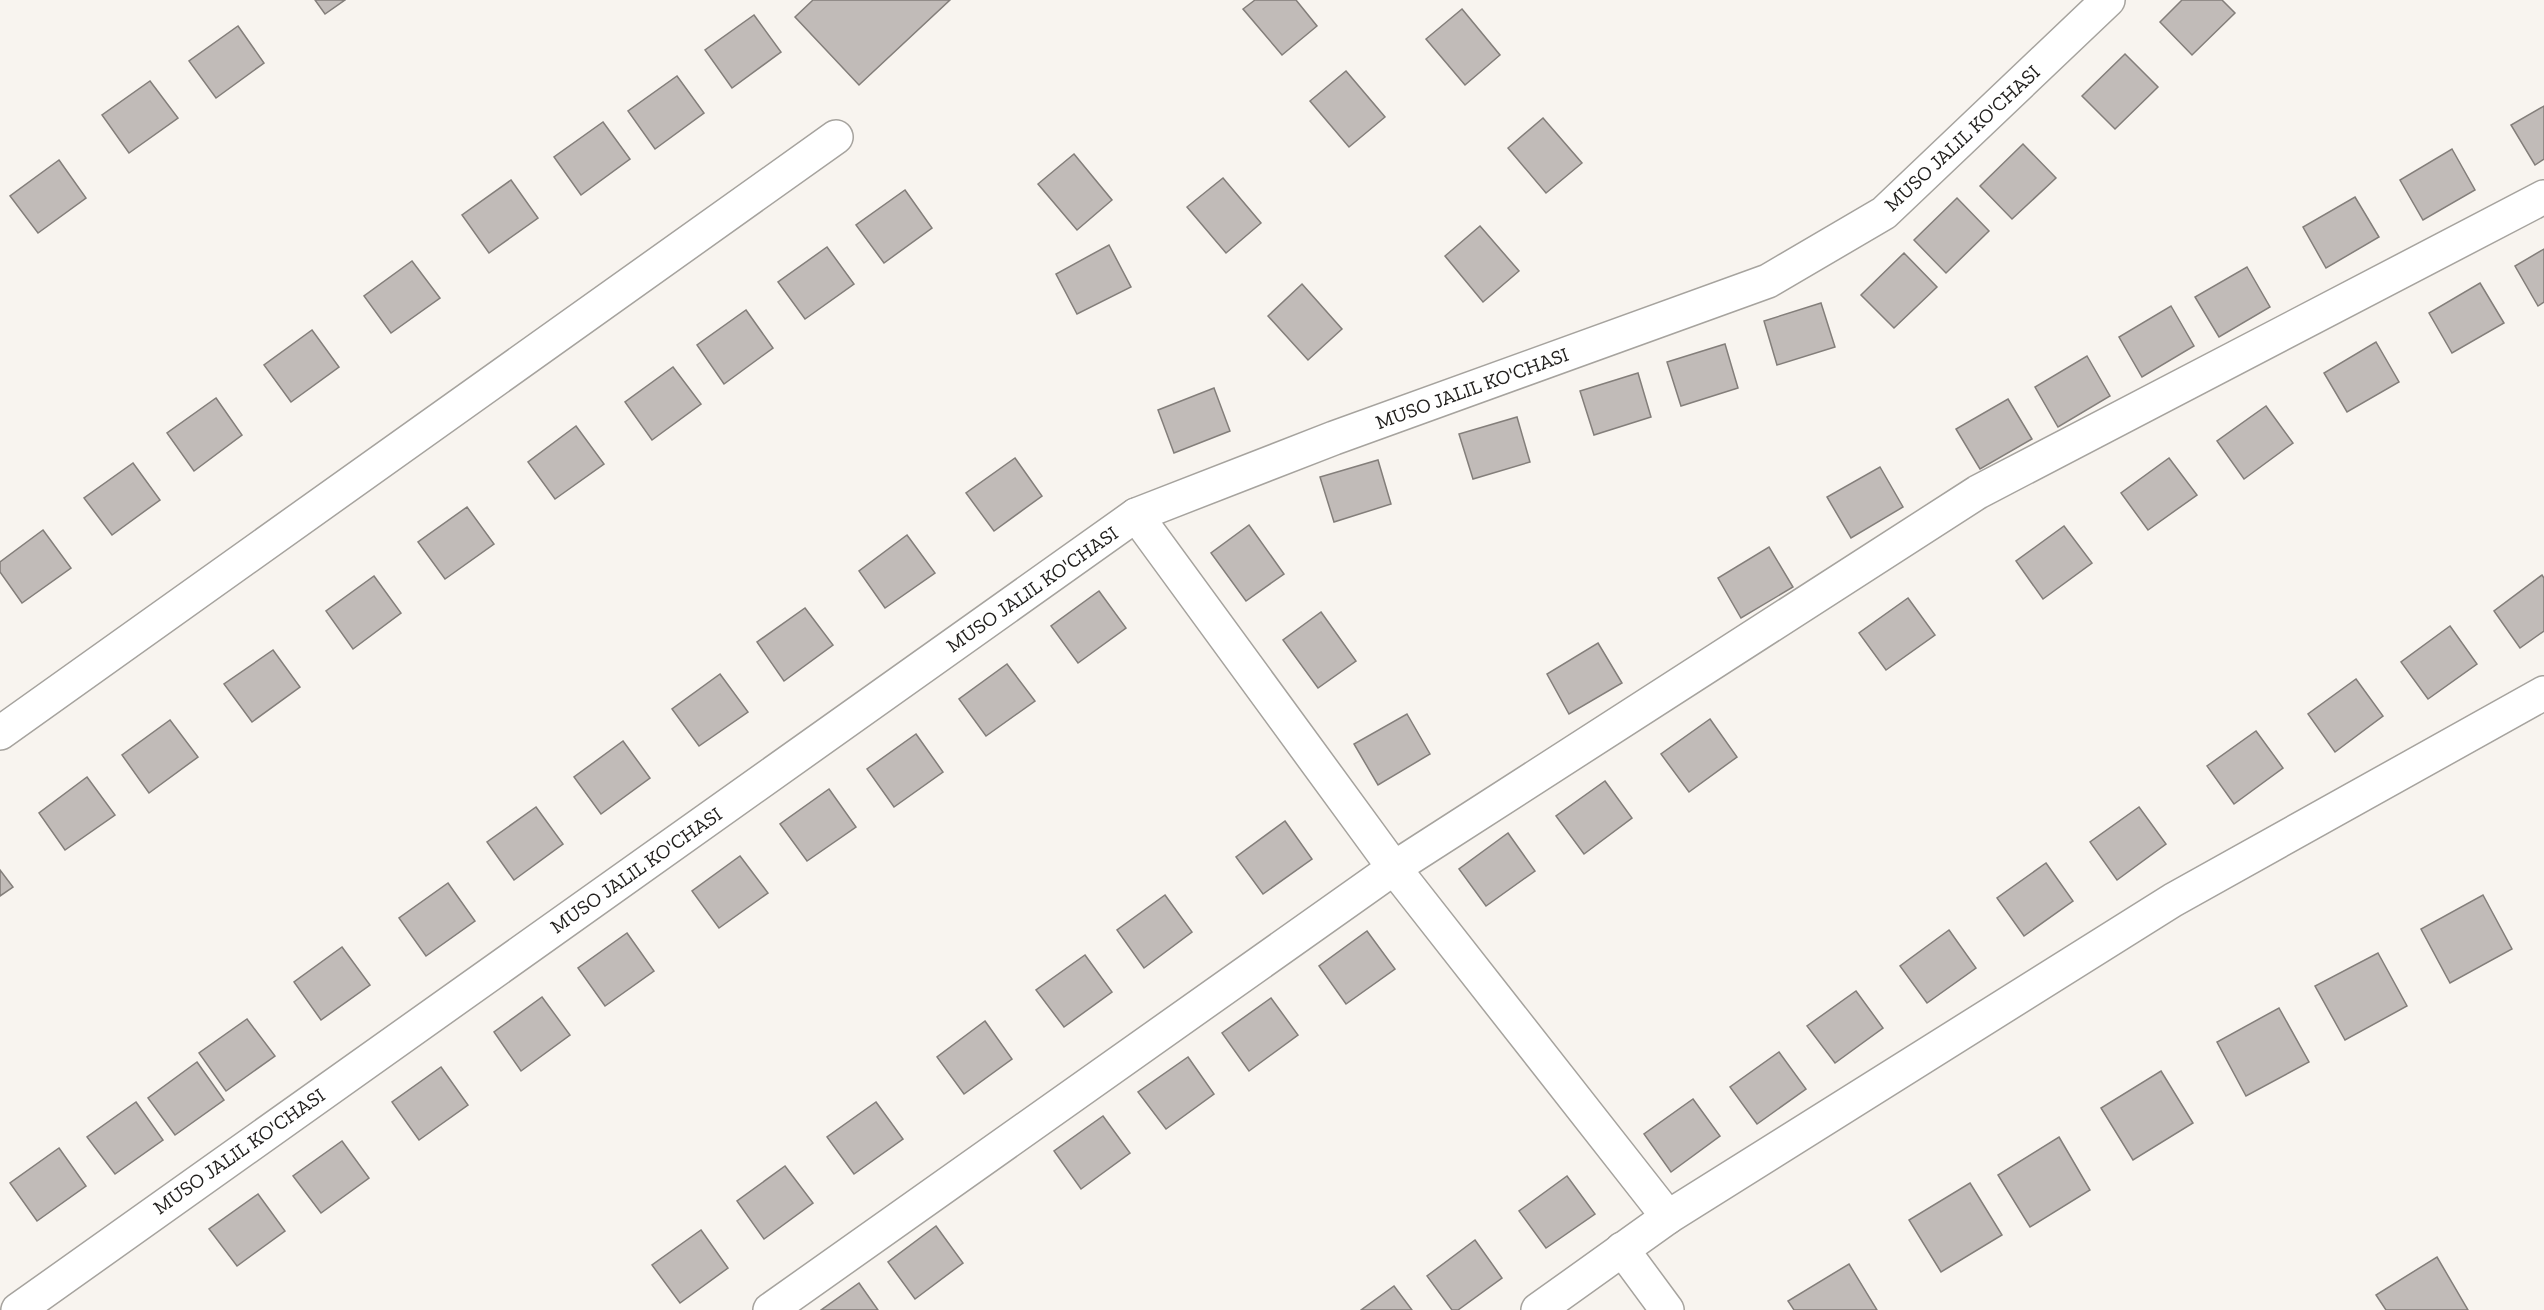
<svg xmlns="http://www.w3.org/2000/svg" width="2544" height="1310" font-family="'Zilla Slab',serif">
  <style>
    .building { fill: #c1bbb8; stroke: #837e7a; stroke-width: 1.5 }
    .lines { fill: none; stroke-linecap: round; stroke-linejoin: round }
    .minor-casing { stroke: #a6a39e; stroke-width: 36 }
    .minor { stroke: #fff; stroke-width: 33 }
    .labels { text-anchor: middle; stroke-width: 6; stroke-linejoin: round; paint-order: stroke }
    .street-label { font-size: 20px; fill: #22201e; stroke: #fff }
  </style>
  <rect width="100%" height="100%" fill="#f8f4ef"/>
  <g class="building">
    <path d="M315 0H345L325 14Z"/>
    <path d="M813 0H950L859 85 795 17Z"/>
    <path d="M1255 0H1296L1317 26 1282 55 1243 9Z"/>
    <path d="M2182 0H2222L2235 13 2192 55 2160 22Z"/>
    <path d="M1462 9 1500 55 1465 85 1426 39Z"/>
    <path d="M754 15 781 52 732 88 705 50Z"/>
    <path d="M238 26 264 63 216 98 189 61Z"/>
    <path d="M2125 54 2158 87 2115 129 2082 96Z"/>
    <path d="M1346 71 1385 117 1349 147 1310 101Z"/>
    <path d="M677 76 704 113 655 149 628 111Z"/>
    <path d="M150 81 178 118 129 153 102 115Z"/>
    <path d="M2544 106V159L2535 165 2511 125Z"/>
    <path d="M1543 118 1582 163 1546 193 1508 148Z"/>
    <path d="M603 122 630 159 581 195 554 157Z"/>
    <path d="M2023 144 2056 178 2012 219 1980 186Z"/>
    <path d="M2452 149 2475 190 2423 220 2400 180Z"/>
    <path d="M1074 154 1112 200 1077 230 1038 184Z"/>
    <path d="M59 160 86 198 38 233 10 196Z"/>
    <path d="M1223 178 1261 223 1226 253 1187 207Z"/>
    <path d="M511 180 538 218 489 253 462 215Z"/>
    <path d="M905 190 932 228 884 263 856 225Z"/>
    <path d="M2355 197 2379 237 2326 268 2303 227Z"/>
    <path d="M1957 198 1989 231 1946 273 1914 240Z"/>
    <path d="M1480 226 1519 271 1483 302 1445 256Z"/>
    <path d="M1109 245 1131 287 1077 314 1056 274Z"/>
    <path d="M827 247 854 284 805 319 778 282Z"/>
    <path d="M2544 249V302L2538 306 2515 266Z"/>
    <path d="M1904 253 1937 287 1894 328 1861 295Z"/>
    <path d="M412 261 440 298 391 333 364 296Z"/>
    <path d="M2247 267 2270 307 2219 337 2195 297Z"/>
    <path d="M2480 283 2504 323 2452 353 2429 313Z"/>
    <path d="M1302 284 1342 329 1308 360 1268 316Z"/>
    <path d="M1821 303 1835 347 1777 365 1764 321Z"/>
    <path d="M2171 306 2194 346 2142 377 2119 337Z"/>
    <path d="M746 310 773 348 724 384 697 345Z"/>
    <path d="M312 330 339 367 291 402 264 365Z"/>
    <path d="M2376 342 2399 382 2347 412 2324 373Z"/>
    <path d="M1725 344 1738 388 1681 406 1667 362Z"/>
    <path d="M2087 356 2110 396 2058 427 2035 387Z"/>
    <path d="M673 367 701 404 652 440 625 402Z"/>
    <path d="M1638 373 1651 417 1594 435 1580 391Z"/>
    <path d="M1214 388 1230 431 1174 453 1158 410Z"/>
    <path d="M216 398 242 435 194 471 167 433Z"/>
    <path d="M2008 399 2032 439 1980 469 1956 429Z"/>
    <path d="M2266 406 2293 443 2244 479 2217 441Z"/>
    <path d="M1517 417 1530 462 1473 479 1459 434Z"/>
    <path d="M576 426 604 464 555 499 528 462Z"/>
    <path d="M1015 458 1042 496 994 531 966 493Z"/>
    <path d="M2169 458 2197 495 2148 530 2121 493Z"/>
    <path d="M1378 460 1391 504 1334 522 1320 477Z"/>
    <path d="M133 463 160 500 112 535 84 498Z"/>
    <path d="M1880 467 1903 507 1851 538 1827 497Z"/>
    <path d="M467 507 494 544 445 579 418 542Z"/>
    <path d="M1249 525 1284 574 1246 601 1211 553Z"/>
    <path d="M2064 526 2092 563 2043 599 2016 561Z"/>
    <path d="M43 530 71 568 22 603 0 572V562Z"/>
    <path d="M907 535 935 573 885 608 859 571Z"/>
    <path d="M1769 547 1793 587 1741 618 1718 578Z"/>
    <path d="M2542 575 2544 578V631L2520 648 2494 611Z"/>
    <path d="M374 576 401 613 353 649 326 611Z"/>
    <path d="M1099 591 1126 628 1078 663 1051 626Z"/>
    <path d="M1908 598 1935 635 1886 670 1859 633Z"/>
    <path d="M805 608 833 645 784 681 757 642Z"/>
    <path d="M1321 612 1356 661 1318 688 1283 640Z"/>
    <path d="M2450 626 2477 664 2428 699 2401 662Z"/>
    <path d="M1598 643 1622 683 1569 714 1547 674Z"/>
    <path d="M273 650 300 687 252 722 224 684Z"/>
    <path d="M1007 664 1035 701 986 736 959 699Z"/>
    <path d="M720 674 748 712 699 746 672 709Z"/>
    <path d="M2356 679 2383 716 2335 752 2308 714Z"/>
    <path d="M1407 714 1430 754 1378 785 1354 744Z"/>
    <path d="M1710 719 1737 757 1689 792 1661 754Z"/>
    <path d="M170 720 198 757 149 793 122 755Z"/>
    <path d="M2256 731 2283 768 2234 804 2207 766Z"/>
    <path d="M916 734 943 772 894 807 867 769Z"/>
    <path d="M623 741 650 778 601 814 574 777Z"/>
    <path d="M87 777 115 815 65 850 39 813Z"/>
    <path d="M1605 781 1632 818 1584 854 1556 816Z"/>
    <path d="M829 789 856 827 807 861 780 824Z"/>
    <path d="M536 807 563 844 514 880 487 842Z"/>
    <path d="M2139 807 2166 844 2117 880 2090 842Z"/>
    <path d="M1285 821 1312 859 1263 894 1236 857Z"/>
    <path d="M1508 833 1535 871 1486 906 1459 869Z"/>
    <path d="M740 856 768 893 719 928 692 891Z"/>
    <path d="M2046 863 2073 901 2024 936 1997 898Z"/>
    <path d="M0 870 13 887 0 896Z"/>
    <path d="M448 883 475 921 426 956 399 918Z"/>
    <path d="M1165 895 1192 932 1144 968 1117 930Z"/>
    <path d="M2483 895 2512 949 2450 983 2421 929Z"/>
    <path d="M1949 930 1976 968 1927 1003 1900 966Z"/>
    <path d="M1367 931 1395 969 1346 1004 1319 966Z"/>
    <path d="M627 933 654 971 605 1006 578 968Z"/>
    <path d="M342 947 370 985 321 1020 294 982Z"/>
    <path d="M2378 953 2407 1006 2345 1040 2315 986Z"/>
    <path d="M1085 955 1112 992 1064 1027 1036 990Z"/>
    <path d="M1856 991 1883 1028 1835 1063 1807 1026Z"/>
    <path d="M542 997 570 1035 521 1071 494 1032Z"/>
    <path d="M1271 998 1298 1035 1249 1071 1222 1033Z"/>
    <path d="M2279 1008 2309 1062 2246 1096 2217 1042Z"/>
    <path d="M247 1019 275 1056 226 1091 199 1053Z"/>
    <path d="M985 1021 1012 1059 964 1094 937 1057Z"/>
    <path d="M1779 1052 1806 1089 1757 1124 1730 1087Z"/>
    <path d="M1188 1057 1214 1094 1166 1129 1138 1092Z"/>
    <path d="M197 1062 224 1100 175 1135 148 1098Z"/>
    <path d="M441 1067 468 1105 419 1140 392 1102Z"/>
    <path d="M2161 1071 2193 1123 2133 1160 2101 1108Z"/>
    <path d="M1693 1099 1720 1136 1671 1172 1644 1134Z"/>
    <path d="M136 1102 163 1140 115 1174 87 1137Z"/>
    <path d="M876 1102 903 1139 854 1174 827 1137Z"/>
    <path d="M1103 1116 1130 1153 1081 1189 1054 1151Z"/>
    <path d="M2059 1137 2090 1190 2030 1227 1998 1175Z"/>
    <path d="M342 1141 369 1178 321 1213 293 1176Z"/>
    <path d="M59 1148 86 1186 37 1221 10 1183Z"/>
    <path d="M785 1166 813 1203 764 1239 737 1201Z"/>
    <path d="M1567 1176 1595 1214 1546 1248 1519 1211Z"/>
    <path d="M1970 1183 2002 1235 1941 1272 1909 1220Z"/>
    <path d="M258 1194 285 1231 237 1266 209 1229Z"/>
    <path d="M936 1226 963 1263 915 1299 888 1262Z"/>
    <path d="M701 1230 728 1268 680 1303 652 1265Z"/>
    <path d="M1475 1240 1502 1278 1458 1310H1452L1427 1276Z"/>
    <path d="M2437 1257 2468 1310H2386L2376 1295Z"/>
    <path d="M1849 1264 1877 1310H1794L1788 1301Z"/>
    <path d="M859 1283 878 1310H821Z"/>
    <path d="M1394 1286 1412 1310H1361Z"/>
  </g>
  <g class="lines">
    <defs>
      <g id="minor">
        <path d="M1136 515 1394 868 1668 1217"/>
        <path d="M0 733 836 137"/>
        <path d="M1622 1249 1667 1310"/>
        <path d="M18 1310 1136 515 1334 438 1768 281 1884 213 2108 0"/>
        <path d="M770 1310 1394 868 1978 492 2544 197"/>
        <path d="M1538 1310 1668 1217 2173 900 2544 693"/>
      </g>
    </defs>
    <use href="#minor" class="minor-casing"/>
    <use href="#minor" class="minor"/>
  </g>
  <g class="labels">
    <g class="street-label">
      <text transform="translate(1962 138) rotate(-43)" y="7">MUSO JALIL KO'CHASI</text>
      <text transform="translate(1472 388) rotate(-20)" y="7">MUSO JALIL KO'CHASI</text>
      <text transform="translate(1032 589) rotate(-35)" y="7">MUSO JALIL KO'CHASI</text>
      <text transform="translate(636 870) rotate(-35)" y="7">MUSO JALIL KO'CHASI</text>
      <text transform="translate(239 1151) rotate(-35)" y="7">MUSO JALIL KO'CHASI</text>
    </g>
  </g>
</svg>
